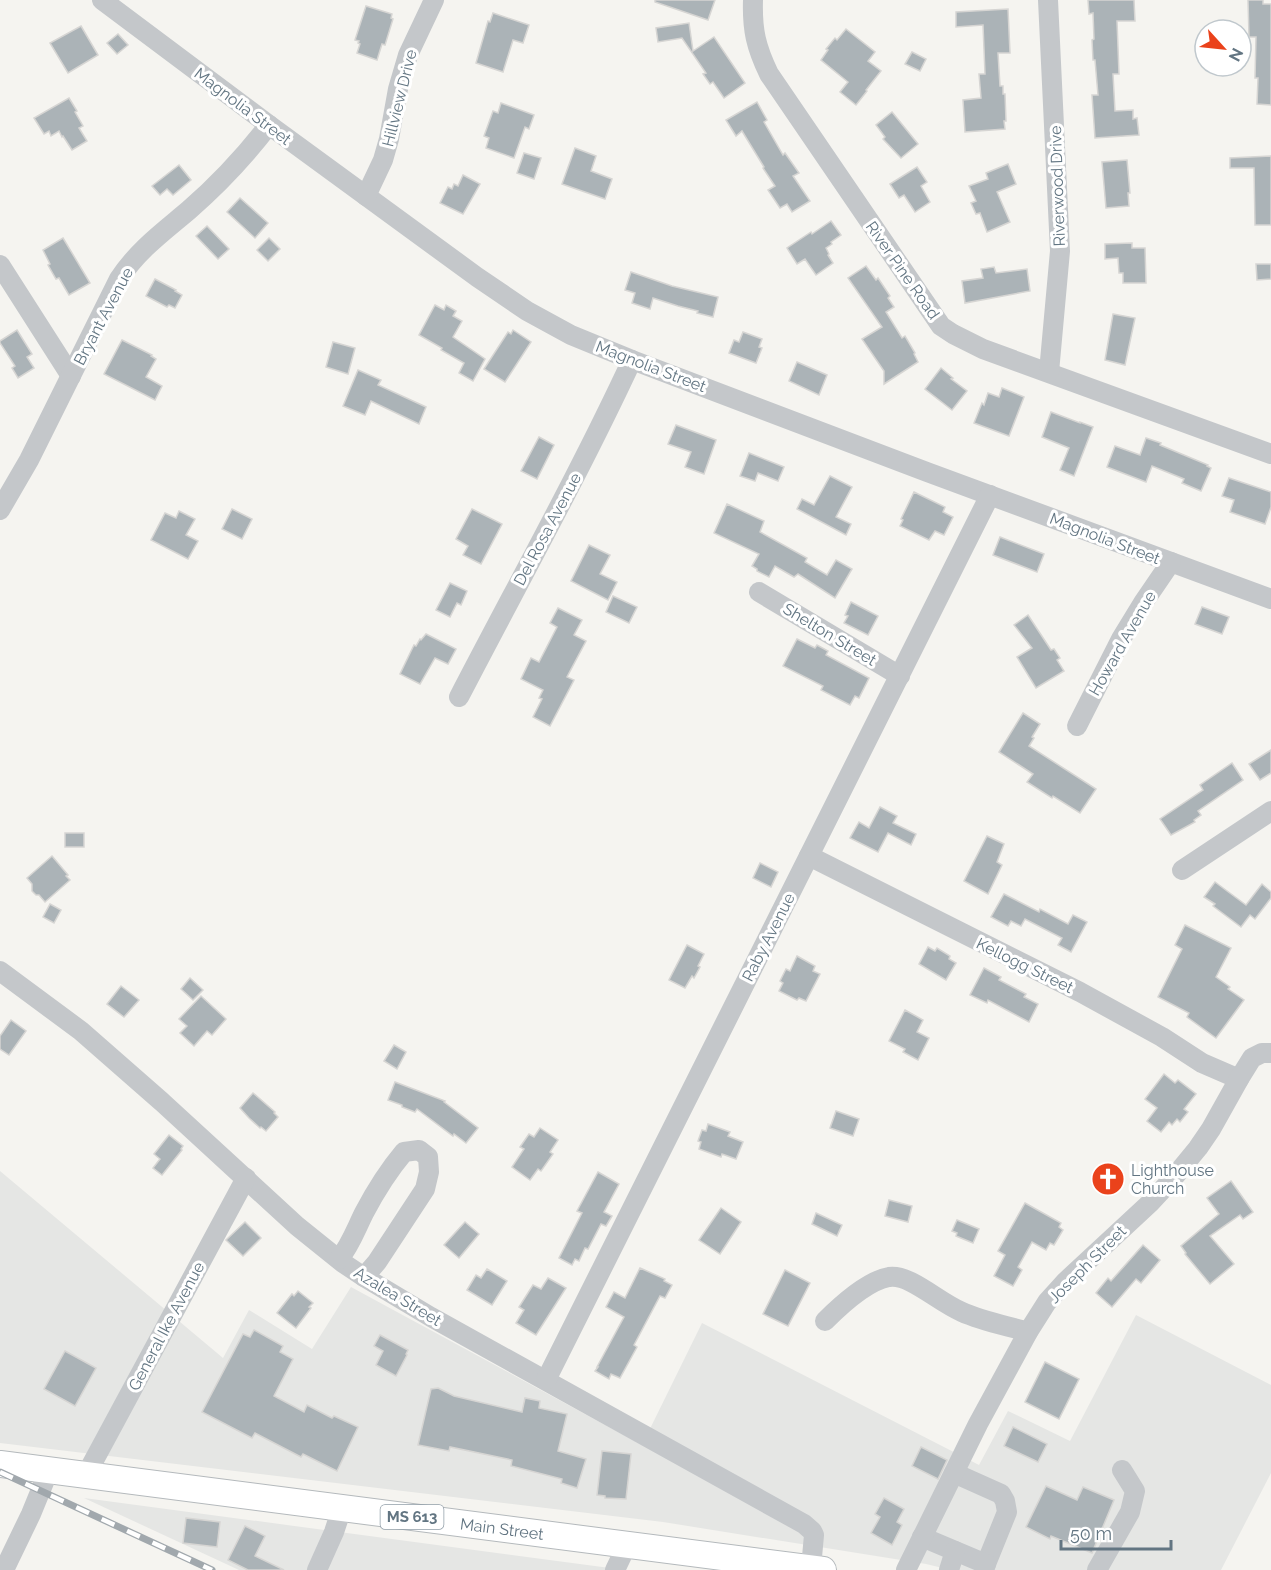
<svg xmlns="http://www.w3.org/2000/svg" width="1271" height="1570" font-family="Raleway,sans-serif">
  <style>
    .built { fill: #e5e6e4 }
    .building { fill: #abb3b7; stroke: #d6d5d3; stroke-width: 1.5 }
    .lines { fill: none; stroke-linecap: round; stroke-linejoin: round }
    .major-casing { stroke: #b4b9bc; stroke-width: 28 }
    .minor { stroke: #c4c7ca; stroke-width: 20 }
    .major { stroke: #fff; stroke-width: 26 }
    .rail-casing { stroke: #a1a8ad; stroke-width: 7 }
    .rail { stroke: #fff; stroke-width: 4.5; stroke-dasharray: 14; stroke-linecap: butt }
    .labels { text-anchor: middle; stroke-width: 6; stroke-linejoin: round; paint-order: stroke }
    .shield { fill: #fff; stroke: #919ea8; stroke-width: 1.5 }
    .shield-label { font-size: 15px; font-weight: bold; fill: #627582 }
    .street-label { font-size: 16px; fill: #627582; stroke: #fff }
    .poi-label { font-size: 16px; fill: #627582; stroke: #fff; text-anchor: start }
  </style>
  <rect width="100%" height="100%" fill="#f5f4f0"/>
  <g class="built">
    <path d="M0 1171 223 1358 249 1310 312 1349 351 1287 642 1445 702 1323 979 1465 1008 1411 1070 1441 1136 1315 1271 1385V1473L1221 1570H951L926 1564 663 1522 0 1443Z"/>
    <path d="M84 1498 625 1570H239Z"/>
  </g>
  <g class="building">
    <path d="M655 0H715L708 20 655 2Z"/>
    <path d="M1088 0H1134L1135 21H1117L1119 74H1113L1115 111 1133 110V119L1137 118 1139 135 1095 138 1092 95H1098L1095 60H1093L1092 40 1094 39 1093 13 1089 14Z"/>
    <path d="M1248 0H1263V4H1271V105L1257 104 1258 78H1255L1256 37H1249Z"/>
    <path d="M366 6 392 14 391 18 393 19 385 45 382 44 377 60 357 53 360 44 358 43 359 41 355 40Z"/>
    <path d="M1008 9 1010 53H998L1000 86H1003V94H1005L1006 121H1004L1005 129 965 132 963 100 981 98 979 74H985L983 25 956 27V12Z"/>
    <path d="M493 13 529 25 523 43 513 40 503 72 476 63 488 21 490 22Z"/>
    <path d="M689 23 693 51 714 37 745 83 724 98 713 82 710 84 703 74 706 73 682 38 658 42 656 28Z"/>
    <path d="M81 26 98 55 68 73 50 43Z"/>
    <path d="M846 29 875 52 868 61 881 71 866 90 867 91 856 105 840 92 848 82 821 60 828 50 826 49 835 38 837 40Z"/>
    <path d="M118 34 128 45 117 54 107 43Z"/>
    <path d="M912 52 926 59 920 71 905 64Z"/>
    <path d="M69 98 77 111 75 112 83 126 79 128 87 141 72 150 63 136 62 137 59 131 51 136 49 131 44 134 34 118Z"/>
    <path d="M757 102 767 120 764 122 783 155 785 153 799 173 793 176 810 201 792 212 787 204 780 208 768 190 775 186 763 168 764 167 742 131 736 136 726 120Z"/>
    <path d="M501 103 534 115 529 129 525 127 514 158 486 148 489 138 484 136 493 111 498 113Z"/>
    <path d="M892 112 918 144 901 158 883 139 885 137 876 125Z"/>
    <path d="M575 148 596 156 591 171 612 179 605 199 562 184Z"/>
    <path d="M524 153 541 158 534 179 517 173Z"/>
    <path d="M1271 156V225H1255L1254 168H1230V158Z"/>
    <path d="M1127 160 1130 193H1128L1129 206 1106 208 1102 162Z"/>
    <path d="M1008 164 1016 184 997 192 1010 222 987 232 980 213 976 214 971 203 976 201 969 186 988 179 986 173Z"/>
    <path d="M179 165 191 180 173 195 167 189 160 195 152 186Z"/>
    <path d="M917 167 927 182 921 186 930 202 915 212 904 195 899 198 890 184Z"/>
    <path d="M463 175 480 184 463 214 440 203 448 187 452 189 454 184 458 186Z"/>
    <path d="M240 198 268 223 255 238 227 212Z"/>
    <path d="M831 221 841 235 831 242 832 244 826 248 829 254 828 255 833 263 816 275 805 259 797 264 787 248 811 232 812 234Z"/>
    <path d="M207 226 229 249 218 259 196 236Z"/>
    <path d="M63 238 90 283 69 295 59 278 56 279 48 265 50 264 43 250Z"/>
    <path d="M269 238 280 249 268 261 257 250Z"/>
    <path d="M1132 243V248H1145L1146 283H1123V273H1119L1118 258 1105 259V244Z"/>
    <path d="M1256 264H1271V279L1257 280Z"/>
    <path d="M866 266 876 280 878 278 890 296 888 298 894 307 886 312 902 338 905 336 915 353 914 354 918 362 884 384V371L862 339 882 327 848 278Z"/>
    <path d="M994 267 996 273 1027 269 1030 291 965 303 962 281 983 278 981 269Z"/>
    <path d="M631 272 672 286 718 297 713 317 697 313 698 311 678 306 653 298 650 309 632 303 635 293 625 290Z"/>
    <path d="M155 279 176 290 175 291 182 295 175 308 169 305 167 307 146 296Z"/>
    <path d="M435 305 444 310 446 305 456 311 453 316 462 321 453 337 485 359 473 381 459 373 464 363 441 350 442 348 419 335Z"/>
    <path d="M1113 314 1135 318 1125 365 1105 360Z"/>
    <path d="M17 330 32 354 27 357 34 368 18 378 12 368 15 366 0 343V341Z"/>
    <path d="M513 330 531 342 505 382 484 369 508 332 511 334Z"/>
    <path d="M743 332 762 339 759 347 762 348 756 363 729 353 734 340 739 342Z"/>
    <path d="M122 340 152 355 151 356 156 359 146 377 162 386 155 400 104 374Z"/>
    <path d="M333 342 355 348 348 374 326 367Z"/>
    <path d="M797 362 827 375 819 395 789 381Z"/>
    <path d="M941 368 953 378 951 379 967 391 952 410 925 389Z"/>
    <path d="M358 370 381 380 378 385 426 407 419 424 371 401 365 415 343 406Z"/>
    <path d="M1002 388 1024 397 1009 436 974 423 982 403 984 405 988 393 999 397Z"/>
    <path d="M1051 412 1080 423V422L1093 427 1074 476 1060 470 1069 448 1042 437Z"/>
    <path d="M676 425 716 440 704 474 685 467 691 452 668 444Z"/>
    <path d="M539 437 554 445 537 479 521 471Z"/>
    <path d="M1146 438 1161 443 1160 445 1208 465 1207 466 1211 468 1201 491 1182 483 1184 479 1152 466 1146 482 1107 467 1115 446 1140 455Z"/>
    <path d="M749 453 784 467 778 481 758 473 755 481 740 476Z"/>
    <path d="M830 476 852 487 836 517 851 524 846 535 797 509 802 499 814 505Z"/>
    <path d="M1229 478 1271 492V507L1265 524 1230 512 1234 500 1222 496Z"/>
    <path d="M914 492 945 507 943 512 953 517 944 535 935 531 929 540 900 526 903 520 901 519Z"/>
    <path d="M727 504 764 521 760 532 807 558 805 562 827 575 836 560 852 569 835 598 798 574 794 577 775 566 769 577 757 571V569L752 566 759 554 714 533Z"/>
    <path d="M232 509 252 519 242 539 222 529Z"/>
    <path d="M472 509 502 524 481 564 463 555 468 546 456 539Z"/>
    <path d="M179 511 195 519 186 535 198 541 188 559 151 540 165 513 176 518Z"/>
    <path d="M1000 537 1044 554 1037 572 993 555Z"/>
    <path d="M589 545 610 555 600 574 617 582 608 600 571 581Z"/>
    <path d="M450 583 467 591 461 605 457 603 450 617 436 610Z"/>
    <path d="M613 596 637 607 629 623 606 612Z"/>
    <path d="M851 602 878 616 868 635 844 623 848 616 845 615Z"/>
    <path d="M1202 607 1229 617 1222 634 1195 624Z"/>
    <path d="M558 608 582 620 574 635 586 641 567 677 574 680 550 726 533 717 542 699 539 698 543 690 521 679 531 658 539 662 557 627 550 623Z"/>
    <path d="M1028 615 1051 650 1054 649 1060 658 1057 660 1064 671 1036 688 1017 657 1032 648 1014 625Z"/>
    <path d="M426 634 456 649 448 664 435 658 420 684 400 674 414 645 416 646 420 639 421 640Z"/>
    <path d="M797 639 815 648 817 645 828 651 826 655 869 678 859 698 855 696 850 705 821 690 823 686 783 666Z"/>
    <path d="M1023 713 1040 724 1032 737 1034 738 1029 746 1096 789 1080 813 1053 796 1052 798 1027 782 1033 774 999 752Z"/>
    <path d="M1271 750V773L1260 780 1249 764Z"/>
    <path d="M1232 763 1243 780 1198 811 1201 815 1194 820 1195 822 1171 835 1160 819 1203 790 1200 785Z"/>
    <path d="M880 807 897 816 893 823 916 834 911 845 888 833 878 852 850 838 859 822 869 828Z"/>
    <rect x="65" y="833" width="19" height="14"/>
    <path d="M987 836 1004 844 997 862 1002 865 988 894 964 881Z"/>
    <path d="M52 856 68 875 66 876 70 880 45 902 39 895H36L32 891V884L27 878Z"/>
    <path d="M760 863 778 872 771 887 753 878Z"/>
    <path d="M1215 882 1246 905 1262 884 1271 892V898L1255 919 1250 915 1241 927 1213 906 1215 904 1204 897Z"/>
    <path d="M1004 894 1039 912 1040 909 1068 924 1073 915 1087 922 1071 952 1058 945 1062 938 1025 919 1021 926 1011 921 1008 926 991 917Z"/>
    <path d="M50 904 61 910 54 923 43 917Z"/>
    <path d="M1185 925 1231 948 1216 977 1230 987 1228 989 1244 1000 1216 1038 1187 1017 1189 1013 1158 997 1182 949 1175 945Z"/>
    <path d="M687 945 704 954 698 966 700 967 694 978 692 976 685 988 669 980Z"/>
    <path d="M928 947 935 951 937 948 950 956 949 959 956 963 946 980 919 964Z"/>
    <path d="M797 956 815 966 813 971 820 974 806 1001 799 998 797 1000 779 991 783 983 780 981 786 969 790 971Z"/>
    <path d="M984 968 1001 977 999 980 1026 994 1024 997 1038 1004 1029 1022 988 1000 987 1003 970 995Z"/>
    <path d="M190 978 203 990 193 1000 181 989Z"/>
    <path d="M121 986 139 1000 124 1017 107 1004Z"/>
    <path d="M201 996 226 1019 212 1035 207 1031 194 1046 180 1033 187 1026 179 1019Z"/>
    <path d="M905 1010 923 1020 917 1032 929 1038 918 1060 903 1052 905 1049 889 1041Z"/>
    <path d="M11 1020 26 1031 9 1055 0 1049V1036Z"/>
    <path d="M394 1045 406 1052 397 1069 384 1061Z"/>
    <path d="M1164 1074 1175 1083 1178 1080 1196 1094 1184 1109 1188 1112 1180 1122 1177 1119 1172 1125 1169 1122 1161 1132 1147 1121 1157 1108 1145 1099Z"/>
    <path d="M395 1082 445 1101 444 1102 478 1128 466 1143 454 1134 453 1136 417 1109 415 1112 402 1107V1105L388 1100Z"/>
    <path d="M253 1093 275 1112 274 1113 278 1117 266 1131 261 1127 260 1128 249 1118 240 1108Z"/>
    <path d="M836 1111 859 1119 853 1136 830 1128Z"/>
    <path d="M708 1124 730 1132 728 1136 743 1142 736 1159 722 1154 721 1157 699 1149 701 1142 698 1141 702 1130 706 1131Z"/>
    <path d="M540 1128 558 1140 550 1152 553 1154 541 1171 538 1169 530 1180 512 1167 524 1149 520 1147 529 1134 534 1137Z"/>
    <path d="M169 1135 183 1146 181 1149 182 1150 162 1175 153 1168 160 1159 154 1154Z"/>
    <path d="M598 1172 619 1184 604 1212 612 1216 606 1226 601 1224 588 1249 585 1248 579 1261 575 1259 572 1265 559 1258 582 1213 577 1211Z"/>
    <path d="M1231 1181 1253 1212 1243 1219 1240 1215 1210 1236 1234 1264 1210 1284 1185 1254 1186 1253 1181 1246 1219 1214 1207 1198Z"/>
    <path d="M889 1200 912 1206 908 1222 885 1216Z"/>
    <path d="M1025 1203 1061 1223 1059 1227 1063 1230 1054 1245 1050 1243 1046 1250 1032 1242 1018 1267 1022 1270 1013 1286 994 1276 1005 1255 998 1251Z"/>
    <path d="M721 1208 741 1222 720 1254 699 1240Z"/>
    <path d="M816 1213 842 1225 837 1236 812 1224Z"/>
    <path d="M957 1220 979 1229 973 1243 956 1236 957 1233 952 1231Z"/>
    <path d="M245 1222 261 1238 243 1256 226 1240Z"/>
    <path d="M465 1222 479 1234 459 1258 444 1245Z"/>
    <path d="M1143 1245 1160 1260 1141 1283 1136 1279 1112 1307 1096 1293 1108 1278 1111 1281Z"/>
    <path d="M640 1268 665 1279 664 1281 672 1285 665 1298 660 1296 634 1345 637 1347 620 1378 611 1374 609 1379 595 1371 598 1367H597L624 1317 606 1307 614 1292 625 1298Z"/>
    <path d="M487 1269 507 1281 492 1305 467 1290 476 1275 481 1278Z"/>
    <path d="M785 1270 810 1283 788 1326 763 1314Z"/>
    <path d="M548 1278 566 1288 536 1335 516 1323 524 1310 519 1307 533 1285 541 1289Z"/>
    <path d="M298 1291 313 1303 309 1307 311 1308 296 1328 277 1313 292 1294 294 1296Z"/>
    <path d="M254 1330 283 1346 280 1352 293 1359 274 1396 304 1412 307 1405 332 1418 334 1416 358 1427 337 1471 303 1454 301 1457 255 1433 252 1438 202 1412 243 1334 250 1337Z"/>
    <path d="M380 1335 408 1350 406 1354 407 1355 396 1376 376 1365 383 1351 374 1346Z"/>
    <path d="M65 1351 96 1368 75 1406 44 1389Z"/>
    <path d="M1045 1362 1079 1379 1059 1419 1025 1402Z"/>
    <path d="M438 1388 454 1396 522 1412 525 1398 540 1401 539 1408 567 1414 558 1451 586 1459 577 1488 561 1483 562 1479 511 1466 512 1460 450 1447 449 1451 418 1445 431 1389Z"/>
    <path d="M1013 1427 1047 1444 1038 1462 1004 1446Z"/>
    <path d="M921 1447 947 1460 938 1479 912 1466Z"/>
    <path d="M602 1451 631 1454 626 1499 605 1498V1496L597 1495Z"/>
    <path d="M1046 1486 1077 1500 1083 1487 1114 1500 1092 1553 1051 1536 1050 1539 1026 1527Z"/>
    <path d="M884 1498 904 1509 897 1522 902 1525 892 1545 871 1533 880 1517 875 1514Z"/>
    <path d="M186 1518 220 1522 217 1547 183 1543Z"/>
    <path d="M245 1526 265 1536 255 1556 284 1570H248L228 1560Z"/>
  </g>
  <g class="lines">
    <defs>
      <g id="major">
        <path id="s1" d="M0 1464 823 1570"/>
      </g>
    </defs>
    <use href="#major" class="major-casing"/>
    <g class="minor">
      <path d="M102 0 269 125 477 277 527 311 571 335 632 360 927 472 1271 599"/>
      <path d="M753 0C752 30 756 47 769 74L941 326 953 334 983 349 1271 454"/>
      <path d="M1048 0 1060 251 1049 372"/>
      <path d="M366 196 383 160 389 139 398 89 408 55 434 0"/>
      <path d="M0 265 71 376"/>
      <path d="M0 510 29 460 119 279C138 250 163 232 189 210 219 184 245 156 269 125"/>
      <path d="M759 592 900 676"/>
      <path d="M459 697C517 585 579 474 632 360"/>
      <path d="M1077 726 1121 639 1143 603 1171 562"/>
      <path d="M809 856 1080 992 1162 1037 1202 1063 1239 1079"/>
      <path d="M1182 870 1271 811"/>
      <path d="M0 971 81 1031 162 1102 297 1226 343 1263 364 1277 431 1317 804 1524 812 1531 814 1535 811 1568"/>
      <path d="M339 1259C350 1246 356 1229 364 1213 375 1192 388 1171 404 1152L419 1150 428 1157 429 1172 425 1189 377 1262 364 1277"/>
      <path d="M825 1321C840 1306 867 1281 889 1277 896 1276 905 1279 911 1282 929 1291 944 1304 962 1312 982 1321 1008 1326 1028 1332"/>
      <path d="M546 1380 990 495"/>
      <path d="M954 1473 1001 1494 1005 1501 1007 1512 986 1564"/>
      <path d="M86 1475 246 1178"/>
      <path d="M922 1537 986 1564 984 1570"/>
      <path d="M4 1570 31 1514 49 1470"/>
      <path d="M317 1570 334 1532 342 1508"/>
      <path d="M615 1570 627 1545"/>
      <path d="M906 1570 978 1424 1028 1332 1047 1302 1066 1281 1150 1203 1175 1176 1198 1148 1211 1129 1239 1079 1252 1058 1262 1053H1271"/>
      <path d="M949 1570 955 1551"/>
      <path d="M1097 1570 1130 1512 1135 1491 1122 1470"/>
    </g>
    <use href="#major" class="major"/>
    <defs>
      <path id="rail" d="M0 1472 212 1570"/>
    </defs>
    <use href="#rail" class="rail-casing"/>
    <use href="#rail" class="rail"/>
  </g>
  <defs>
    <symbol id="church-disc" viewBox="-11 -11 22 22"><circle r="9.5" fill="#ea421b" stroke="#fff"/><path d="M-1.2-6h2.4v3.5h3.3v2.4h-3.3V6h-2.4V-.1h-3.3v-2.4h3.3Z" fill="#fff"/></symbol>
  </defs>
  <g fill-rule="evenodd">
    <use href="#church-disc" x="1089" y="1160" width="38" height="38"/>
  </g>
  <g class="labels">
    <rect class="shield" x="380.5" y="1505" width="63" height="24" rx="4.5"/>
    <g class="shield-label">
      <text x="412" y="1522">MS 613</text>
    </g>
    <g class="street-label">
      <text transform="translate(399 98) rotate(-76)" y="6">Hillview Drive</text>
      <text transform="translate(243 106) rotate(37)" y="6">Magnolia Street</text>
      <text transform="translate(1057 186) rotate(-92)" y="6">Riverwood Drive</text>
      <text transform="translate(903 270) rotate(55)" y="6">River Pine Road</text>
      <text transform="translate(103 316) rotate(-62)" y="6">Bryant Avenue</text>
      <text transform="translate(651 366) rotate(21)" y="6">Magnolia Street</text>
      <text transform="translate(547 529) rotate(-62)" y="6">Del Rosa Avenue</text>
      <text transform="translate(1105 538) rotate(21)" y="6">Magnolia Street</text>
      <text transform="translate(830 634) rotate(31)" y="6">Shelton Street</text>
      <text transform="translate(1122 643) rotate(-60)" y="6">Howard Avenue</text>
      <text transform="translate(768 937) rotate(-63)" y="6">Raby Avenue</text>
      <text transform="translate(1025 965) rotate(26)" y="6">Kellogg Street</text>
      <text transform="translate(1087 1264) rotate(-45)" y="6">Joseph Street</text>
      <text transform="translate(398 1296) rotate(31)" y="6">Azalea Street</text>
      <text transform="translate(166 1326) rotate(-62)" y="6">General Ike Avenue</text>
      <text dy="6" stroke="none"><textPath href="#s1" startOffset="506">Main Street</textPath></text>
    </g>
    <g class="poi-label">
      <text x="1131" y="1176">Lighthouse<tspan x="1131" dy="18">Church</tspan></text>
    </g>
  </g>
  <g transform="translate(1223 48) rotate(117)"><circle r="28" fill="#ffffff" stroke="#c0c8cd" stroke-width="1.5"/>
  <path d="M0-4.5L10 22L0 15L-10 22Z" fill="#ea421b"/>
  <text y="-9" font-size="16" font-weight="bold" text-anchor="middle" fill="#627582">N</text>
  </g>
  <path d="M1061 1540v9h110v-9" fill="none" stroke="#627582" stroke-width="3"/>
  <text x="1070" y="1540" font-size="18" fill="#627582" stroke="#ffffff" stroke-width="4.5" paint-order="stroke">50 m</text>
</svg>
